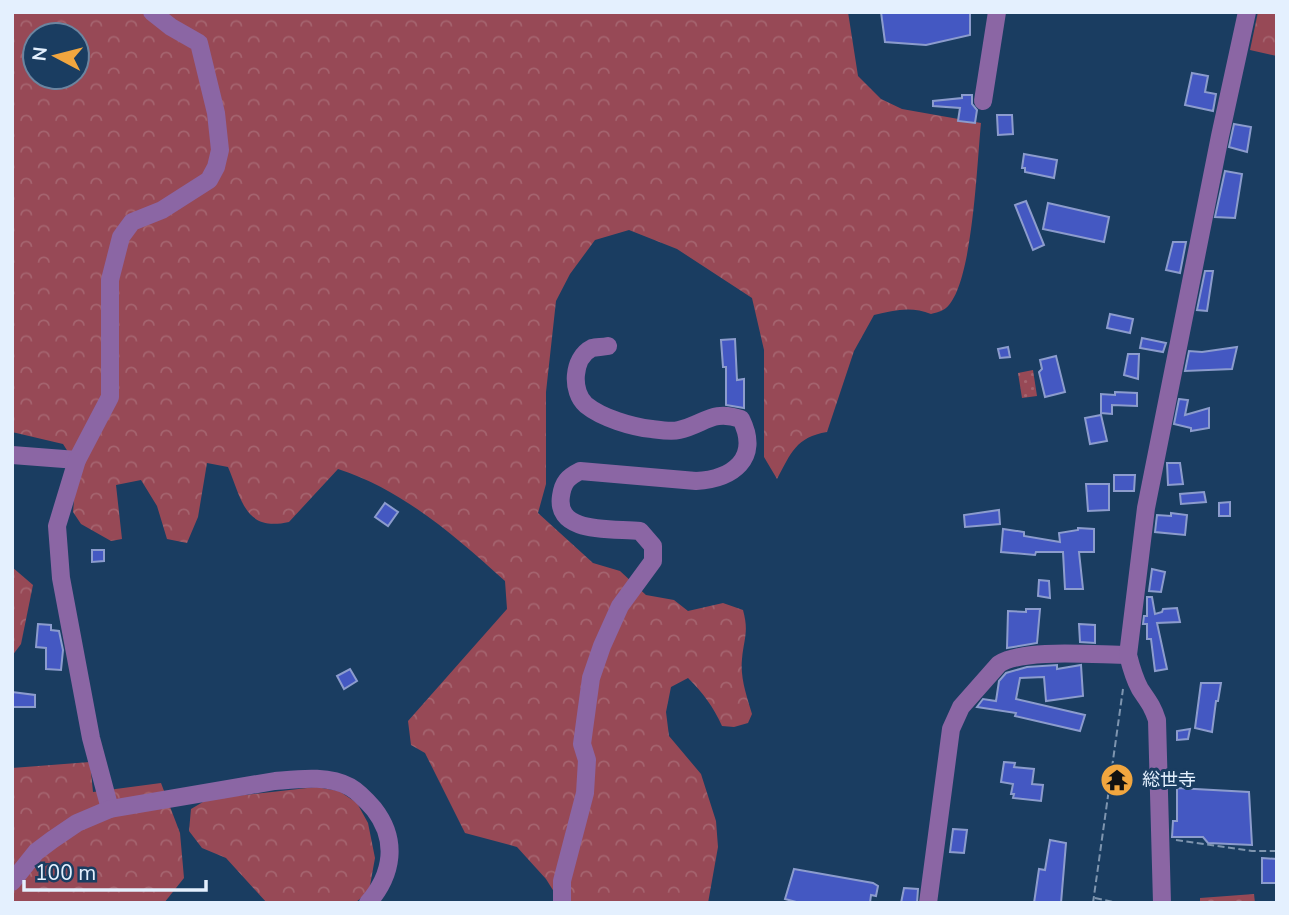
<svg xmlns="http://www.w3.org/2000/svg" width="1289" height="915" font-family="'Nunito Sans','Noto Sans JP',sans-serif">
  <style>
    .forest { fill: url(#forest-crowns); fill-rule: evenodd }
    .cemetery { fill: url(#cemetery-stones) }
    .park { fill: url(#park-dots) }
    .building { fill: #4458c2; stroke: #8c9ccd; stroke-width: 2 }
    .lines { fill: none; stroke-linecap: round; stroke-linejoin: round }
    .path { stroke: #7e95af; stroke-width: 2; stroke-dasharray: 7 3.5; stroke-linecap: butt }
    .minor { stroke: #8b66a4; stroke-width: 18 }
    .labels { text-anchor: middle; stroke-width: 6; stroke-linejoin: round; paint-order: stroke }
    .poi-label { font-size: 18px; fill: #e4f0fe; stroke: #1a3d61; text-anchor: start }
  </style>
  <defs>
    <pattern id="forest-crowns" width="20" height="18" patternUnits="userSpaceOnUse" patternTransform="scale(1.75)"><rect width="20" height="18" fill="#974956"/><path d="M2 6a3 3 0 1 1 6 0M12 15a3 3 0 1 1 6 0" fill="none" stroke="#a5646f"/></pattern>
    <pattern id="cemetery-stones" width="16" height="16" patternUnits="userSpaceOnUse" patternTransform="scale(1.75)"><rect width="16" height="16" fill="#974956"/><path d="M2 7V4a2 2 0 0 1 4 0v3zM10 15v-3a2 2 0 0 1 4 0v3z" fill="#a5646f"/></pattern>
    <pattern id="park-dots" width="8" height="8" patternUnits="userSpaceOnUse" patternTransform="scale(1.75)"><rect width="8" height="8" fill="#974956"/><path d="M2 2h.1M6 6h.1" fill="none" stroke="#a5646f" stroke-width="1.8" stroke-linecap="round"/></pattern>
  </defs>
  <rect width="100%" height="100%" fill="#1a3d61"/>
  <g class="forest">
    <path d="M12 12H848L858 76 881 99 902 109 981 123C977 161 973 286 946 308 943 311 935 313 931 314 912 306 894 310 874 315L854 351 827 432C796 437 791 453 777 479L764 457V350L752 298 677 249 629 230 595 240 570 274 556 301 546 392V484L538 513 593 563 620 571 646 595 674 600 688 611 723 603 743 610C749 632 744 638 742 659 740 678 747 697 752 714L748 723 734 727 722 726C713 706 703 693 688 678L671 687 666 712 669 736 701 774 716 821 718 847 708 903H561L546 879 517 847 465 833 425 753 411 745 408 721 507 609 505 581C455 536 403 490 338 469L289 522C245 532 242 500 228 467L207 463 198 517 187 543 167 539 157 506 141 480 116 485 122 539 111 541 81 524 73 512 77 466 63 444 12 432ZM35 35H77V77H35Z"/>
    <path d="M1258 12H1277V56L1250 50Z"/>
    <path d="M12 567 33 585 21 644 12 656Z"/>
    <path d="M90 762 93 792 161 783 180 833 184 878 164 903H12V768Z"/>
    <path d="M316 787 339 791 357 803 368 823 375 858 369 891 355 903H267L226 858 202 848 189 831 191 809 208 799Z"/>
  </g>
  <path class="cemetery" d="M1254 894 1255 903H1200V898Z"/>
  <path class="park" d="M1033 370 1037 396 1022 398 1018 373Z"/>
  <g class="building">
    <path d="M881 12H970V35L926 45 885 42Z"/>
    <path d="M1192 73 1208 76 1205 92 1216 94 1213 111 1185 105Z"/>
    <path d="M962 95H972V104L977 110 975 123 958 121 960 108 933 106V101L962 98Z"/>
    <path d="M997 115H1012L1013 134 998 135Z"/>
    <path d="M1234 124 1251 127 1247 152 1229 147Z"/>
    <path d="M1024 154 1057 160 1054 178 1025 172V168H1022Z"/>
    <path d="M1225 171 1242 174 1235 218 1215 217Z"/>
    <path d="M1026 201 1044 245 1033 250 1015 205Z"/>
    <path d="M1048 203 1109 217 1104 242 1043 229Z"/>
    <path d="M1173 242H1186L1180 273 1166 270Z"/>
    <path d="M1205 271H1213L1207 311 1197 310Z"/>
    <path d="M1110 314 1133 319 1130 333 1107 328Z"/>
    <path d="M1142 338 1166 343 1163 352 1140 348Z"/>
    <path d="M735 339 737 380 744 379V408L726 405V367H723L721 340Z"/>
    <path d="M1008 347 1010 357 1000 358 998 349Z"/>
    <path d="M1237 347 1232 369 1185 371 1189 351 1202 352Z"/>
    <path d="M1128 354H1139L1138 379 1124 375Z"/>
    <path d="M1056 356 1065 392 1045 397 1039 372 1042 369 1040 360Z"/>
    <path d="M1115 392 1137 393V406L1112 405V414L1101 413V394L1115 395Z"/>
    <path d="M1179 399 1188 400 1185 415 1209 408V428L1191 431V428L1174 424Z"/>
    <path d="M1101 415 1107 441 1090 444 1085 418Z"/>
    <path d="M1167 463H1180L1183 484 1168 485Z"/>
    <path d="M1114 475H1135L1134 491H1114Z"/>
    <path d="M1086 484H1109V510L1088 511Z"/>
    <path d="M1204 492 1206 502 1181 504 1180 494Z"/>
    <path d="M1230 502V516H1219V503Z"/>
    <path d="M385 503 398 512 388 526 375 517Z"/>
    <path d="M999 510 1000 524 965 527 964 515Z"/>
    <path d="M1171 513 1187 515 1185 535 1155 532 1157 515 1171 516Z"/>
    <path d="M1078 528 1094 529V552H1079L1083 589H1065L1063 552H1036L1035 555 1001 552 1003 529 1024 532V536L1060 542 1059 533 1078 530Z"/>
    <path d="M92 550H104V561L92 562Z"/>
    <path d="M1152 569 1165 572 1161 592 1149 591Z"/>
    <path d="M1039 580 1049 581 1050 598 1038 596Z"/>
    <path d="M1147 597H1152L1155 614 1162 612 1163 609 1177 608 1180 622 1157 623 1167 669 1155 671 1151 639H1147V624H1143L1144 616H1147Z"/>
    <path d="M1026 609H1040L1037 643 1007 648 1008 611 1026 612Z"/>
    <path d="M38 624 51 625V630L59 631 63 650 61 670 46 669V648L36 647Z"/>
    <path d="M1079 624 1095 625V643L1080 642Z"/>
    <path d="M1057 665V669L1081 665 1083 696 1046 701 1044 677 1020 678 1016 699 1085 715 1080 731 1015 716 1016 713 977 707 983 699 996 701 999 681 1006 673 1027 667Z"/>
    <path d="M350 669 357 681 344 689 337 676Z"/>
    <path d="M1201 683H1221L1218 701H1216L1212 732 1195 728Z"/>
    <path d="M12 692 35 695V707H12Z"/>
    <path d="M1190 729 1188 739 1177 740V731Z"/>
    <path d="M1004 762 1015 763 1014 767 1034 769 1032 784 1043 785 1041 801 1013 798 1014 794H1011L1013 784 1001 782Z"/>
    <path d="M1177 788 1249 792 1252 845 1208 843 1203 837H1172L1173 821H1177Z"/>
    <path d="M953 829 967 830 964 853 950 852Z"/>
    <path d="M1050 840 1066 843 1061 903H1034L1039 869 1045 870Z"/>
    <path d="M1262 858 1277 859V883H1262Z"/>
    <path d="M794 869 873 883 878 886 876 896 871 895 870 903H800L785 899Z"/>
    <path d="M904 888 918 889 917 903H901Z"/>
  </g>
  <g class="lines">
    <g class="path">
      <path d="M1176 840 1252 851H1277"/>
      <path d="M1095 898 1118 903"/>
      <path d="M1093 903 1123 689"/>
    </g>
    <g class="minor">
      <path d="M983 101 997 12"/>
      <path d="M12 455 77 460"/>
      <path d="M110 809 91 738 61 578 57 526 77 460 110 397V280L121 237 132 222 162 210 209 180 216 167 220 150 216 113 199 43 171 27 152 12"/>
      <path d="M12 882 36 852 52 840 77 823 110 809 275 781C299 779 328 775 350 787 359 792 367 801 374 809 398 840 393 874 368 903"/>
      <path d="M562 903V881L585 793 587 760 582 744 591 678 602 646 620 606 653 561V546L640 531C614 528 555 535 561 496 563 482 568 477 580 471L696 481C732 479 761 459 741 419 712 409 705 424 679 430 671 432 660 430 652 429 632 427 602 418 586 405 571 392 572 358 592 348 596 347 603 347 608 346"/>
      <path d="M928 903 951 729 961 707 999 664C1024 648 1096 655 1128 655"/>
      <path d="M1162 903 1157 720C1152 705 1148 701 1140 689 1134 678 1131 667 1128 655L1146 508 1220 136 1247 12"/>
    </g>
  </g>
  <defs>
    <symbol id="temple-disc" viewBox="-11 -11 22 22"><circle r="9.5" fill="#f1a63f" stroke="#1a3d61"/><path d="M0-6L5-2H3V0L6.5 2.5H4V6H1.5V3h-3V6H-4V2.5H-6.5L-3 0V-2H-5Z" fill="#111"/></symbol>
  </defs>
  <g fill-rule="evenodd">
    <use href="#temple-disc" x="1098" y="761" width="38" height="38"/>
  </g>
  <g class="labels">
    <g class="poi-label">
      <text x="1142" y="786">総世寺</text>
    </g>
  </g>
  <rect width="1289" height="915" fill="none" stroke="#e4f0fe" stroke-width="28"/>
  <g transform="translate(56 56) rotate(277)"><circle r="33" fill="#1a3d61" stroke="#6b85a0" stroke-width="2"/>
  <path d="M0-5L12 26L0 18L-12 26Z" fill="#f1a63f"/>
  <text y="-10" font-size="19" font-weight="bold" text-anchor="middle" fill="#e4f0fe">N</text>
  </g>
  <path d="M24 880v10h182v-10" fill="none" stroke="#e4f0fe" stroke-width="3.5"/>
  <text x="35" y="880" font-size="21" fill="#e4f0fe" stroke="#1a3d61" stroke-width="5" paint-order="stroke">100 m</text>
</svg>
